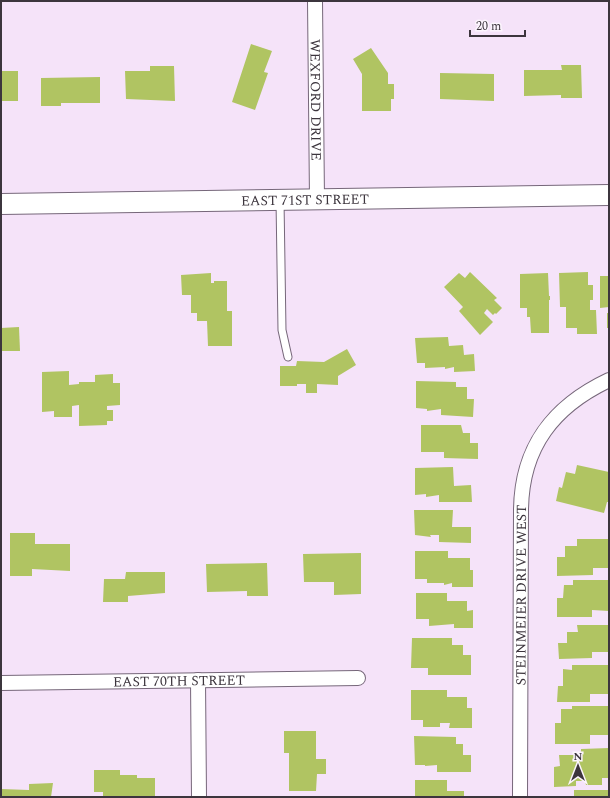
<svg xmlns="http://www.w3.org/2000/svg" width="610" height="798" font-family="Spectral,serif">
  <style>
    .building { fill: #b0c462 }
    .lines { fill: none; stroke-linecap: round; stroke-linejoin: round }
    .service-casing { stroke: #76677a; stroke-width: 9 }
    .minor-casing { stroke: #76677a; stroke-width: 16 }
    .secondary-casing { stroke: #76677a; stroke-width: 22 }
    .service { stroke: #fff; stroke-width: 7 }
    .minor { stroke: #fff; stroke-width: 14 }
    .secondary { stroke: #fff; stroke-width: 20 }
    .labels { text-anchor: middle; stroke-width: 4; stroke-linejoin: round; paint-order: stroke }
    .street-label { font-size: 14px; fill: #3c353d; stroke: #fcf5fd }
  </style>
  <rect width="100%" height="100%" fill="#f5e3f9"/>
  <g class="building">
    <path d="M251 44 272 51 264 72 268 73 255 110 232 102Z"/>
    <path d="M371 48 388 73V84H394V99H391V111H362V74L353 59Z"/>
    <path d="M561 65H581L582 98H561V95L524 96V70H562Z"/>
    <path d="M150 66H174L175 101 126 99 125 71H150Z"/>
    <rect x="1" y="71" width="17" height="30"/>
    <path d="M440 73 494 74V101L440 99Z"/>
    <path d="M100 77V103H61V106H41V78Z"/>
    <path d="M470 272 497 298 494 300 502 308 496 314 495 313 493 315 487 309 484 313 493 322 480 335 459 311 463 307 444 287 459 273 465 278Z"/>
    <path d="M588 272V285H593V300H590V310H596L597 334H577V328H566V307H560L559 273Z"/>
    <path d="M211 273V283H214V281H227V311H232V346H208L207 321H197V313H191V295H182L181 275Z"/>
    <path d="M548 273 549 296H550V300H549V333H531L530 317H527V308H520V274Z"/>
    <path d="M600 276H609V307L600 308Z"/>
    <rect x="607" y="313" width="2" height="15"/>
    <path d="M19 327 20 351H1V328Z"/>
    <path d="M448 337 449 346 463 345 464 355 474 354 475 371 454 372V367L445 369V367L425 368V363H417L415 338Z"/>
    <path d="M347 349 356 365 338 376V385L317 384V393H306V384H297V386H280V366H296L297 361 324 362Z"/>
    <path d="M69 371V385L79 384V382H95V375L113 374V383H120V405L107 406V410H113V421H107V425L79 426V405L72 406V417H54V411L42 412V372Z"/>
    <path d="M416 381 456 382V387H467V399H474L473 417 441 415V409L427 411V409L416 408Z"/>
    <path d="M421 425H461L463 433H470V443H478V459L444 458V452H421Z"/>
    <path d="M577 465 609 472V502H607L604 513 556 501 559 487 562 488 566 472 575 474Z"/>
    <path d="M453 467 454 486 471 485 472 502H439V495L426 497V494L415 495V468Z"/>
    <path d="M414 510H453L452 527H471V543L439 542V535H430L431 537 415 535Z"/>
    <path d="M10 533H35V544H70V571L32 569V576H10Z"/>
    <path d="M577 539H609V568H593V575L557 576V557H565V546H577Z"/>
    <path d="M415 551H448V558H470V570H473V587H452V583L444 585V583H427V579H415Z"/>
    <path d="M361 553V594L334 595V582H304L303 554Z"/>
    <path d="M267 563 268 596H247V591L207 592 206 564Z"/>
    <path d="M126 572H165V593L128 596V602H103L104 579H125Z"/>
    <path d="M573 580H609V611L592 610V617H557V598H563L564 585H573Z"/>
    <path d="M416 593H447V601H467V611L473 610V628H454V624L429 626V619H416Z"/>
    <path d="M577 625H609V652H592V658L559 659 558 643H567V632H578Z"/>
    <path d="M412 638H452V645H463V655H471V675H428V668H411Z"/>
    <path d="M572 665H609V694H590V702H557L558 686H563V669L572 670Z"/>
    <path d="M411 690H447V697H467V708H472V728H449L450 723H440V727H423V720H411Z"/>
    <path d="M572 706H609V735H590V744H555V723H561V709H572Z"/>
    <path d="M284 731H316V759H326V774H317L316 791H289V753H284Z"/>
    <path d="M414 736 456 737V744H463V755H471V772H437V765L425 766V765H415Z"/>
    <path d="M609 748V778H602V785H586L585 781H576V786L554 787V767L560 766 559 755H581V749Z"/>
    <path d="M94 770H120V775H137V778H155V797H103V792H94Z"/>
    <path d="M415 780H447V791H464V797H415Z"/>
    <path d="M53 783 51 797H1V789L29 790V784Z"/>
    <rect x="574" y="790" width="35" height="7"/>
  </g>
  <g class="lines">
    <defs>
      <path id="service" d="M280 200 282 330 288 357"/>
      <g id="minor">
        <path id="s1" d="M315 1 317 200"/>
        <path d="M198 680 199 797"/>
        <path id="s2" d="M1 683 358 678"/>
        <path id="s3" d="M520 797 521 509C522 446 554 406 609 380"/>
      </g>
      <g id="secondary">
        <path id="s4" d="M1 204 609 195"/>
      </g>
    </defs>
    <use href="#service" class="service-casing"/>
    <use href="#minor" class="minor-casing"/>
    <use href="#secondary" class="secondary-casing"/>
    <use href="#service" class="service"/>
    <use href="#minor" class="minor"/>
    <use href="#secondary" class="secondary"/>
  </g>
  <g class="labels">
    <g class="street-label">
      <text dy="5" stroke="none"><textPath href="#s1" startOffset="99">WEXFORD DRIVE</textPath></text>
      <text dy="5" stroke="none"><textPath href="#s4" startOffset="304">EAST 71ST STREET</textPath></text>
      <text dy="5" stroke="none"><textPath href="#s3" startOffset="202">STEINMEIER DRIVE WEST</textPath></text>
      <text dy="5" stroke="none"><textPath href="#s2" startOffset="178">EAST 70TH STREET</textPath></text>
    </g>
  </g>
  <rect width="610" height="798" fill="none" stroke="#3c353d" stroke-width="4"/>
  <g transform="translate(578 766)" stroke="#fcf5fd" stroke-width="3" paint-order="stroke">
  <path d="M0-3L7 15L0 10L-7 15Z" fill="#3c353d"/>
  <text y="-6" font-size="11" font-weight="bold" text-anchor="middle" fill="#3c353d">N</text>
  </g>
  <path d="M470 30v6h55v-6" fill="none" stroke="#3c353d" stroke-width="2"/>
  <text x="476" y="30" font-size="12" fill="#3c353d" stroke="#fcf5fd" stroke-width="3" paint-order="stroke">20 m</text>
</svg>
